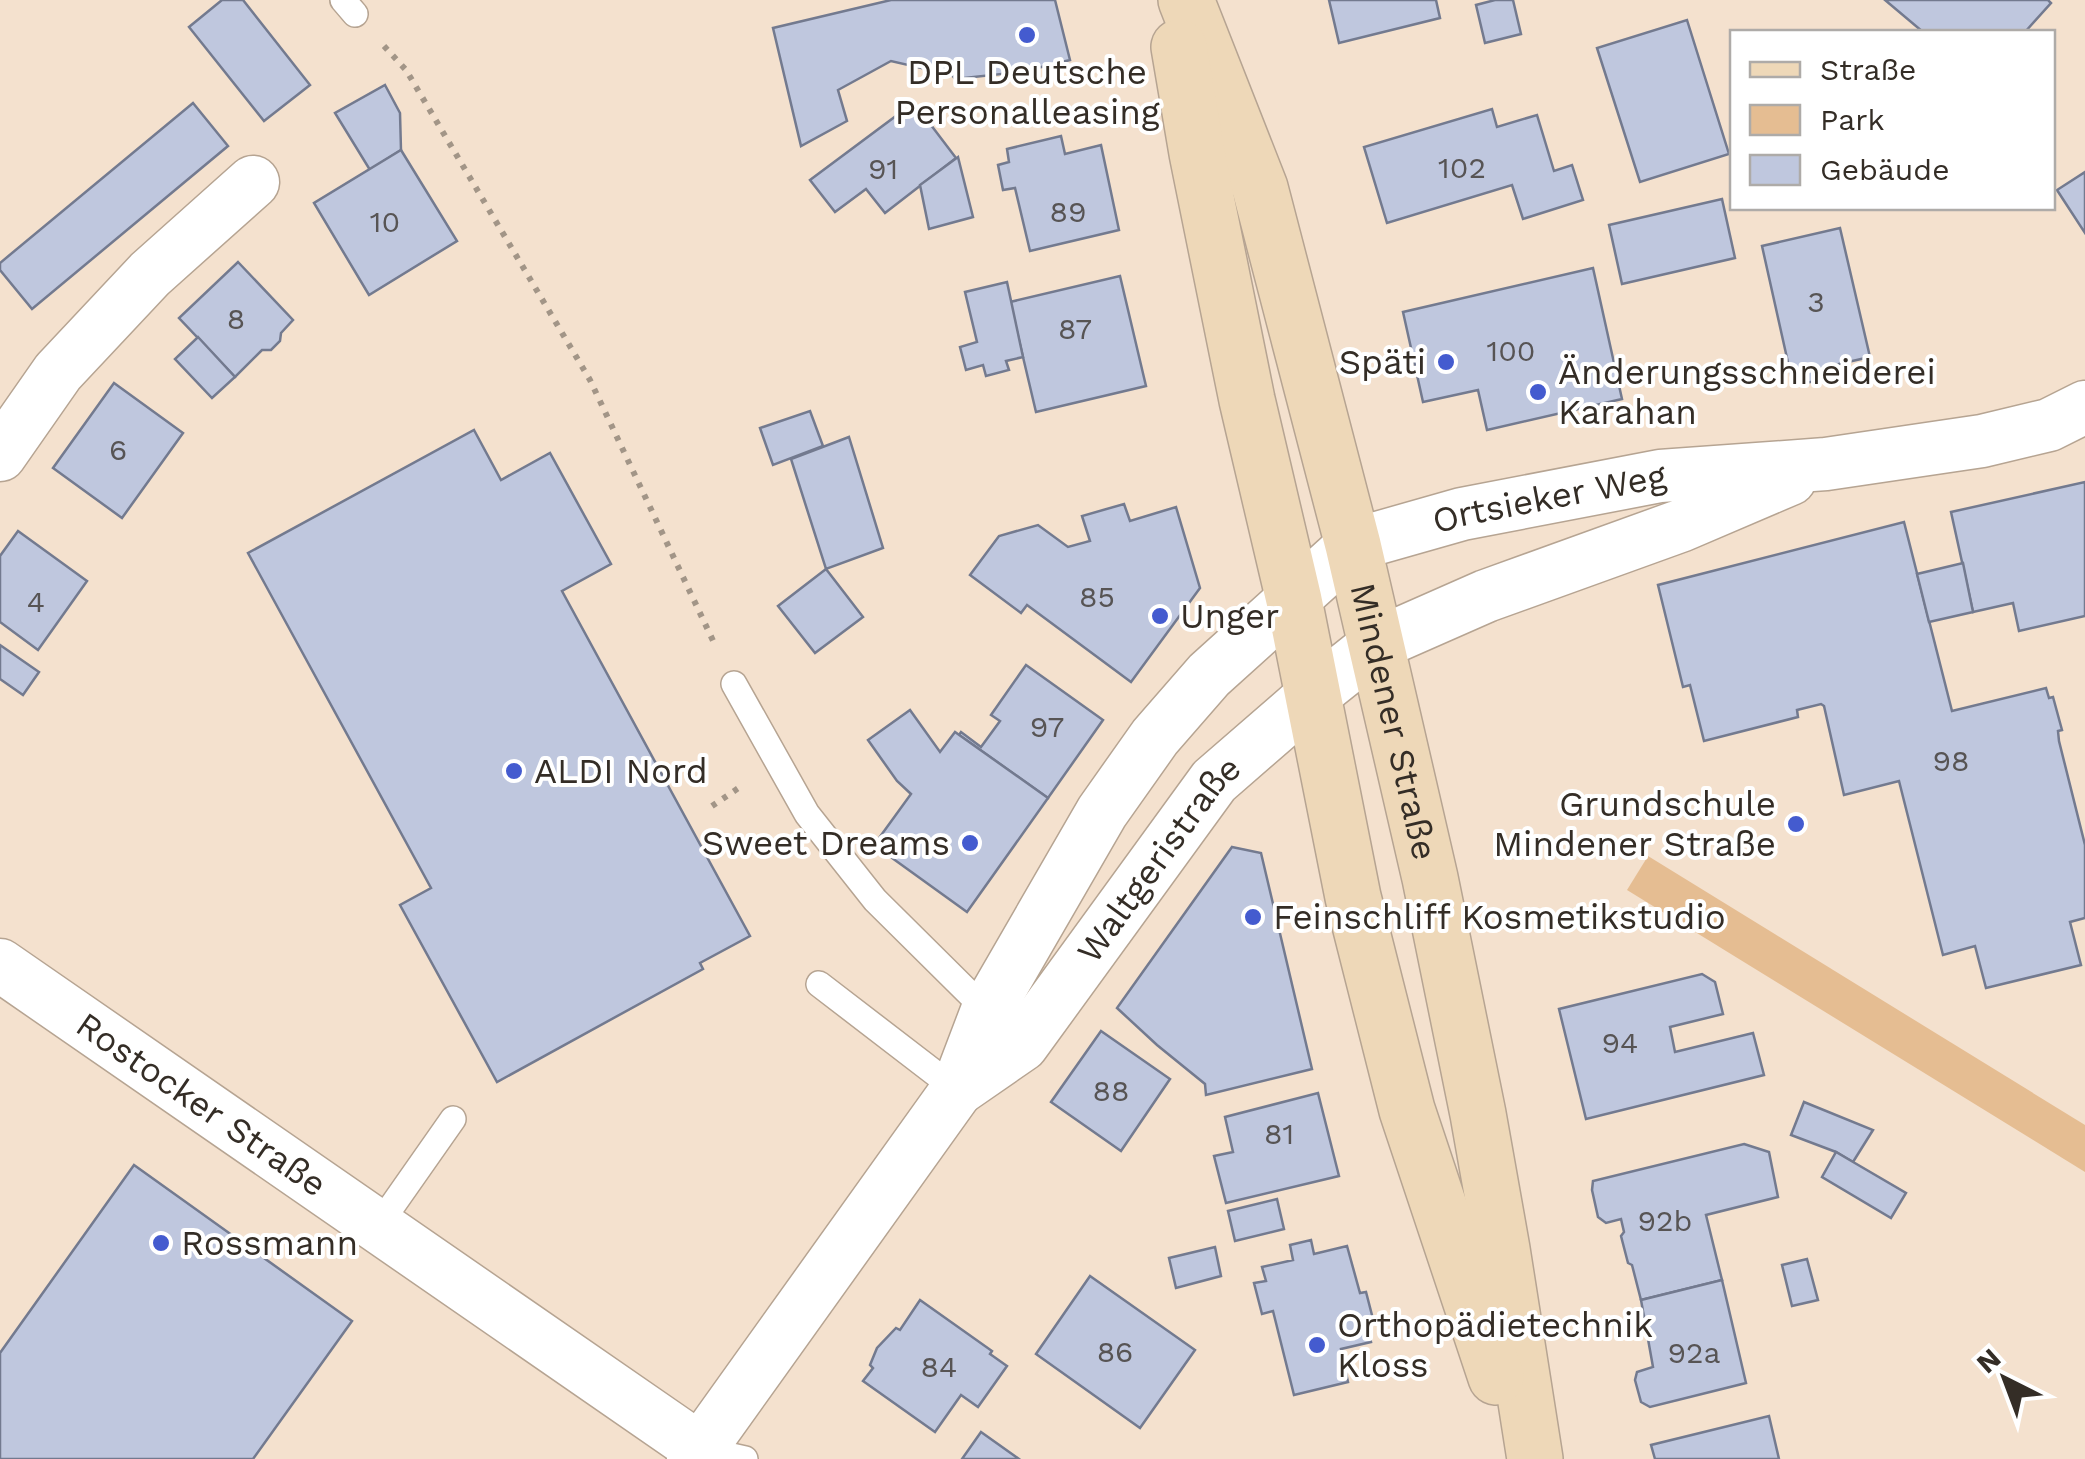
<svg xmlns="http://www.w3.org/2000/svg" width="2085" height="1459" font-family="'Work Sans',sans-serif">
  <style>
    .green { fill: #e5bd92 }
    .building { fill: #bfc7de; stroke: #737a8f; stroke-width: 2.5 }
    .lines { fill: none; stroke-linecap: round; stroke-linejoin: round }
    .lane-casing { stroke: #b6a492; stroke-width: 28 }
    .street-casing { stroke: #b6a492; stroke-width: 55 }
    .secondary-casing { stroke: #b6a492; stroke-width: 58 }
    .path { stroke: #a29587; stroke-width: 6; stroke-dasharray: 5 8; stroke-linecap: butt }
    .lane { stroke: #fff; stroke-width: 25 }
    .street { stroke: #fff; stroke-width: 52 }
    .secondary { stroke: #eed8b8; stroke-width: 55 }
    .poi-dot { fill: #445bcf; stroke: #fff; stroke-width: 4 }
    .labels { text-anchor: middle; stroke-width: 8; stroke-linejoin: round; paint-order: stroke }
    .number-label { font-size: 30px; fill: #575454 }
    .poi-label { font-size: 35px; fill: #342d26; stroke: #fff; text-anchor: start }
    .street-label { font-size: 35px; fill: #342d26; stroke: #fff }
  </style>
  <rect width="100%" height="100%" fill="#f4e1ce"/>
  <path class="green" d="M1648 856 2085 1125V1172L1627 890Z"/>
  <g class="building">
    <path d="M222 0H243L310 85 264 121 189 27Z"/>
    <path d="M891 0H1055L1070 60 1021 72 955 79 952 75 891 61 838 90 847 121 801 146 773 28Z"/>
    <path d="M1329 0H1436L1440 18 1339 43Z"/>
    <path d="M1495 0H1513L1521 34 1485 43 1476 5Z"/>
    <path d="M1885 0H2048L2051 3 2025 32H1923Z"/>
    <path d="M1687 20 1729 154 1640 182 1597 48Z"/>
    <path d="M385 85 400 113 401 150 370 170 335 113Z"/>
    <path d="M193 103 228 146 32 309 0 270V263Z"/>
    <path d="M915 104 956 158 885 213 866 189 835 212 810 180 904 110 905 112Z"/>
    <path d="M1492 109 1497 127 1537 115 1554 171 1572 165 1583 200 1523 219 1512 185 1387 223 1364 147Z"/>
    <path d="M1061 136 1065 154 1101 145 1119 230 1030 251 1015 188 1003 190 998 165 1009 162 1007 149Z"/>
    <path d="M401 150 457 241 369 295 314 203Z"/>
    <path d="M958 157 973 217 929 229 920 185Z"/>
    <path d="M2085 172V233L2057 190Z"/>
    <path d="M1722 199 1735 258 1622 284 1609 225Z"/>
    <path d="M1840 228 1870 357 1830 366V370L1825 379 1806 383 1796 377 1794 374 1791 376 1762 246Z"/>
    <path d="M238 262 293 320 281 333 280 341 271 350H262L235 377 179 318Z"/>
    <path d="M1593 268 1622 399 1487 430 1478 390 1423 402 1403 312Z"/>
    <path d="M1120 276 1146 386 1036 412 1010 302Z"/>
    <path d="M1007 282 1023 357 1006 361 1009 370 986 376 983 365 966 370 960 347 977 342 965 292Z"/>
    <path d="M198 337 235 377 212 398 175 359Z"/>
    <path d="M114 383 183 433 122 518 53 468Z"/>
    <path d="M810 411 823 446 773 465 760 428Z"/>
    <path d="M474 430 501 480 550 453 611 564 562 591 750 936 700 963 703 969 497 1082 400 905 431 888 248 553Z"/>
    <path d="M849 437 883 548 826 569 791 459Z"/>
    <path d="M2085 482V616L2019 631 2013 603 1973 612 1951 512Z"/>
    <path d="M1124 504 1130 521 1176 507 1200 588 1131 682 1027 605 1021 613 970 575 999 536 1038 525 1068 547 1090 541 1082 516Z"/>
    <path d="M1904 522 1952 711 2046 688 2049 698 2053 697 2062 730 2058 731 2059 741 2085 845V918L2070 922 2081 965 1986 988 1975 946 1943 955 1899 781 1844 795 1824 706 1821 704 1797 710 1798 717 1704 741 1690 685 1683 687 1658 585Z"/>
    <path d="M18 531 87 581 38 650 0 622V556Z"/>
    <path d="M1963 563 1973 612 1929 622 1917 574Z"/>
    <path d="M826 569 863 617 815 653 778 606Z"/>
    <path d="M0 645 39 672 23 695 0 679Z"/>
    <path d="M1026 665 1103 720 1048 798 959 735 961 732 981 747 1000 721 991 715Z"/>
    <path d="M910 710 940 752 955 732 1048 798 967 912 874 845 911 794 897 781 868 740Z"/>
    <path d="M1232 847 1261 853 1312 1069 1206 1095 1205 1084 1157 1045 1117 1008Z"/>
    <path d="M1702 974 1715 982 1723 1014 1670 1027 1675 1052 1753 1033 1764 1075 1586 1119 1559 1009Z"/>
    <path d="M1101 1031 1170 1079 1121 1151 1051 1102Z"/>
    <path d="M1318 1093 1339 1176 1226 1203 1214 1156 1233 1152 1225 1117Z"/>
    <path d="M1804 1102 1873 1130 1853 1162 1836 1152 1791 1135Z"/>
    <path d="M1744 1144 1769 1152 1778 1197 1706 1215 1722 1280 1641 1300 1632 1265 1628 1263 1621 1236 1624 1232 1621 1219 1606 1223 1598 1217 1592 1190 1593 1181Z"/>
    <path d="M1836 1152 1906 1193 1891 1218 1822 1177Z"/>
    <path d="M134 1165 352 1321 253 1459H0V1353Z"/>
    <path d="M1277 1199 1284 1229 1235 1241 1228 1211Z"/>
    <path d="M1311 1240 1314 1254 1347 1246 1360 1293 1366 1292 1374 1323 1367 1325 1371 1342 1341 1349 1348 1382 1294 1395 1273 1311 1262 1314 1254 1283 1266 1281 1262 1267 1293 1260 1290 1245Z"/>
    <path d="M1215 1247 1221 1276 1176 1288 1169 1258Z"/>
    <path d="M1807 1259 1818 1300 1792 1306 1782 1265Z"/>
    <path d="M1090 1276 1195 1350 1140 1428 1036 1354Z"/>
    <path d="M1722 1280 1746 1383 1650 1407 1641 1402 1635 1380 1637 1372 1653 1367 1641 1300Z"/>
    <path d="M920 1300 992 1351 990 1354 1007 1366 978 1407 961 1395 935 1432 863 1381 873 1368 870 1365 877 1348 896 1328 900 1330Z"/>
    <path d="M1769 1416 1779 1459H1655L1651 1445Z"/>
    <path d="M981 1432 1019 1459H962Z"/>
  </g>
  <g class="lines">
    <defs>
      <g id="lane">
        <path d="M343 0 355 14"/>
        <path d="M734 684 807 814 875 900 989 1013"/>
        <path d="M819 984 957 1090"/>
        <path d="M378 1226 453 1119"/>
        <path d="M700 1449 745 1459"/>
      </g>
      <g id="street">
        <path d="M0 455 58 372 150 274 253 182"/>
        <path id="s1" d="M0 965 700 1449"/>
        <path id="s2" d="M957 1090 1022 1045 1214 781 1313 695 1377 644 1486 596 1680 526 1790 479"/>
        <path id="s3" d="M693 1459 957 1090 987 1011 1102 812 1155 737 1209 675 1353 545 1462 514 1660 476 1826 464 1982 441 2049 425 2085 407"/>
      </g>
      <g id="secondary">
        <path id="s4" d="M1186 0 1260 188 1353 545 1430 878 1478 1114 1502 1249 1535 1459"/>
        <path d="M1179 47 1197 153 1247 400 1294 600 1353 897 1407 1110 1496 1377"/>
      </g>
    </defs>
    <use href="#lane" class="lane-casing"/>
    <use href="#street" class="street-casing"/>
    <use href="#secondary" class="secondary-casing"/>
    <g class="path">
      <path d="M384 46 406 70 590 380 716 647"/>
      <path d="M712 806 740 787"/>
    </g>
    <use href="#lane" class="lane"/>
    <use href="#street" class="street"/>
    <use href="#secondary" class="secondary"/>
  </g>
  <g class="poi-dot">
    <circle cx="1027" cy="35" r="10"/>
    <circle cx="1446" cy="362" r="10"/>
    <circle cx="1538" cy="392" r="10"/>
    <circle cx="1160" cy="616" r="10"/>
    <circle cx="514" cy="771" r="10"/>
    <circle cx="1796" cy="824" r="10"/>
    <circle cx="970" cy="843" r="10"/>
    <circle cx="1253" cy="917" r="10"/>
    <circle cx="161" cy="1243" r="10"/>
    <circle cx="1317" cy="1345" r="10"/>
  </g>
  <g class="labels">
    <g class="number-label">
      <text x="1462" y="178">102</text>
      <text x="883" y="179">91</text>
      <text x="1068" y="222">89</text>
      <text x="385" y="232">10</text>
      <text x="1816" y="312">3</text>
      <text x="236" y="329">8</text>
      <text x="1075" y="339">87</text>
      <text x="1511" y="361">100</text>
      <text x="118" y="460">6</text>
      <text x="1097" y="607">85</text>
      <text x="36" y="612">4</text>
      <text x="1047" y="737">97</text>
      <text x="1951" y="771">98</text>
      <text x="1620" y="1053">94</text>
      <text x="1111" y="1101">88</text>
      <text x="1279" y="1144">81</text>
      <text x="1665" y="1231">92b</text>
      <text x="1115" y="1362">86</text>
      <text x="1694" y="1363">92a</text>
      <text x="939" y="1377">84</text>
    </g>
    <g class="poi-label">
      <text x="1027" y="84" text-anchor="middle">DPL Deutsche<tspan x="1027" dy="40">Personalleasing</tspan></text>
      <text x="1426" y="374" text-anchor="end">Späti</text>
      <text x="1558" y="384">Änderungsschneiderei<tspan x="1558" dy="40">Karahan</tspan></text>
      <text x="1180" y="628">Unger</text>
      <text x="534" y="783">ALDI Nord</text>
      <text x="1776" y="816" text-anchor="end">Grundschule<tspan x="1776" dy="40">Mindener Straße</tspan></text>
      <text x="950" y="855" text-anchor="end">Sweet Dreams</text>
      <text x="1273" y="929">Feinschliff Kosmetikstudio</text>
      <text x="181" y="1255">Rossmann</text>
      <text x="1337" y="1337">Orthopädietechnik<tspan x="1337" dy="40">Kloss</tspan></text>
    </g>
    <g class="street-label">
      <text dy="12" stroke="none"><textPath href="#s3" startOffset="1338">Ortsieker Weg</textPath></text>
      <text dy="12" stroke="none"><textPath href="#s4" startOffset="752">Mindener Straße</textPath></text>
      <text dy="12" stroke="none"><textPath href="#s2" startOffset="310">Waltgeristraße</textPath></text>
      <text dy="12" stroke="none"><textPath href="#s1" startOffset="245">Rostocker Straße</textPath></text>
    </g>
  </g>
  <rect x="1730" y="30" width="325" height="180" fill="#ffffff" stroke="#aeaba8" stroke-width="2.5"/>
  <rect x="1750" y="62" width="50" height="15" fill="#eed8b8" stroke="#aeaba8" stroke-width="2.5"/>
  <text x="1820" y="80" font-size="30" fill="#342d26">Straße</text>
  <rect x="1750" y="105" width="50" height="30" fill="#e5bd92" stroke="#aeaba8" stroke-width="2.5"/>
  <text x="1820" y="130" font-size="30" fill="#342d26">Park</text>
  <rect x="1750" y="155" width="50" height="30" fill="#bfc7de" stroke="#aeaba8" stroke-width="2.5"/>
  <text x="1820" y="180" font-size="30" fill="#342d26">Gebäude</text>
  <g transform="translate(2005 1379) rotate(318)" stroke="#ffffff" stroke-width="8" paint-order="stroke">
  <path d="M0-8L18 38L0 25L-18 38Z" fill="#342d26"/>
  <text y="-15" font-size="28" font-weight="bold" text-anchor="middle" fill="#342d26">N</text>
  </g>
</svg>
